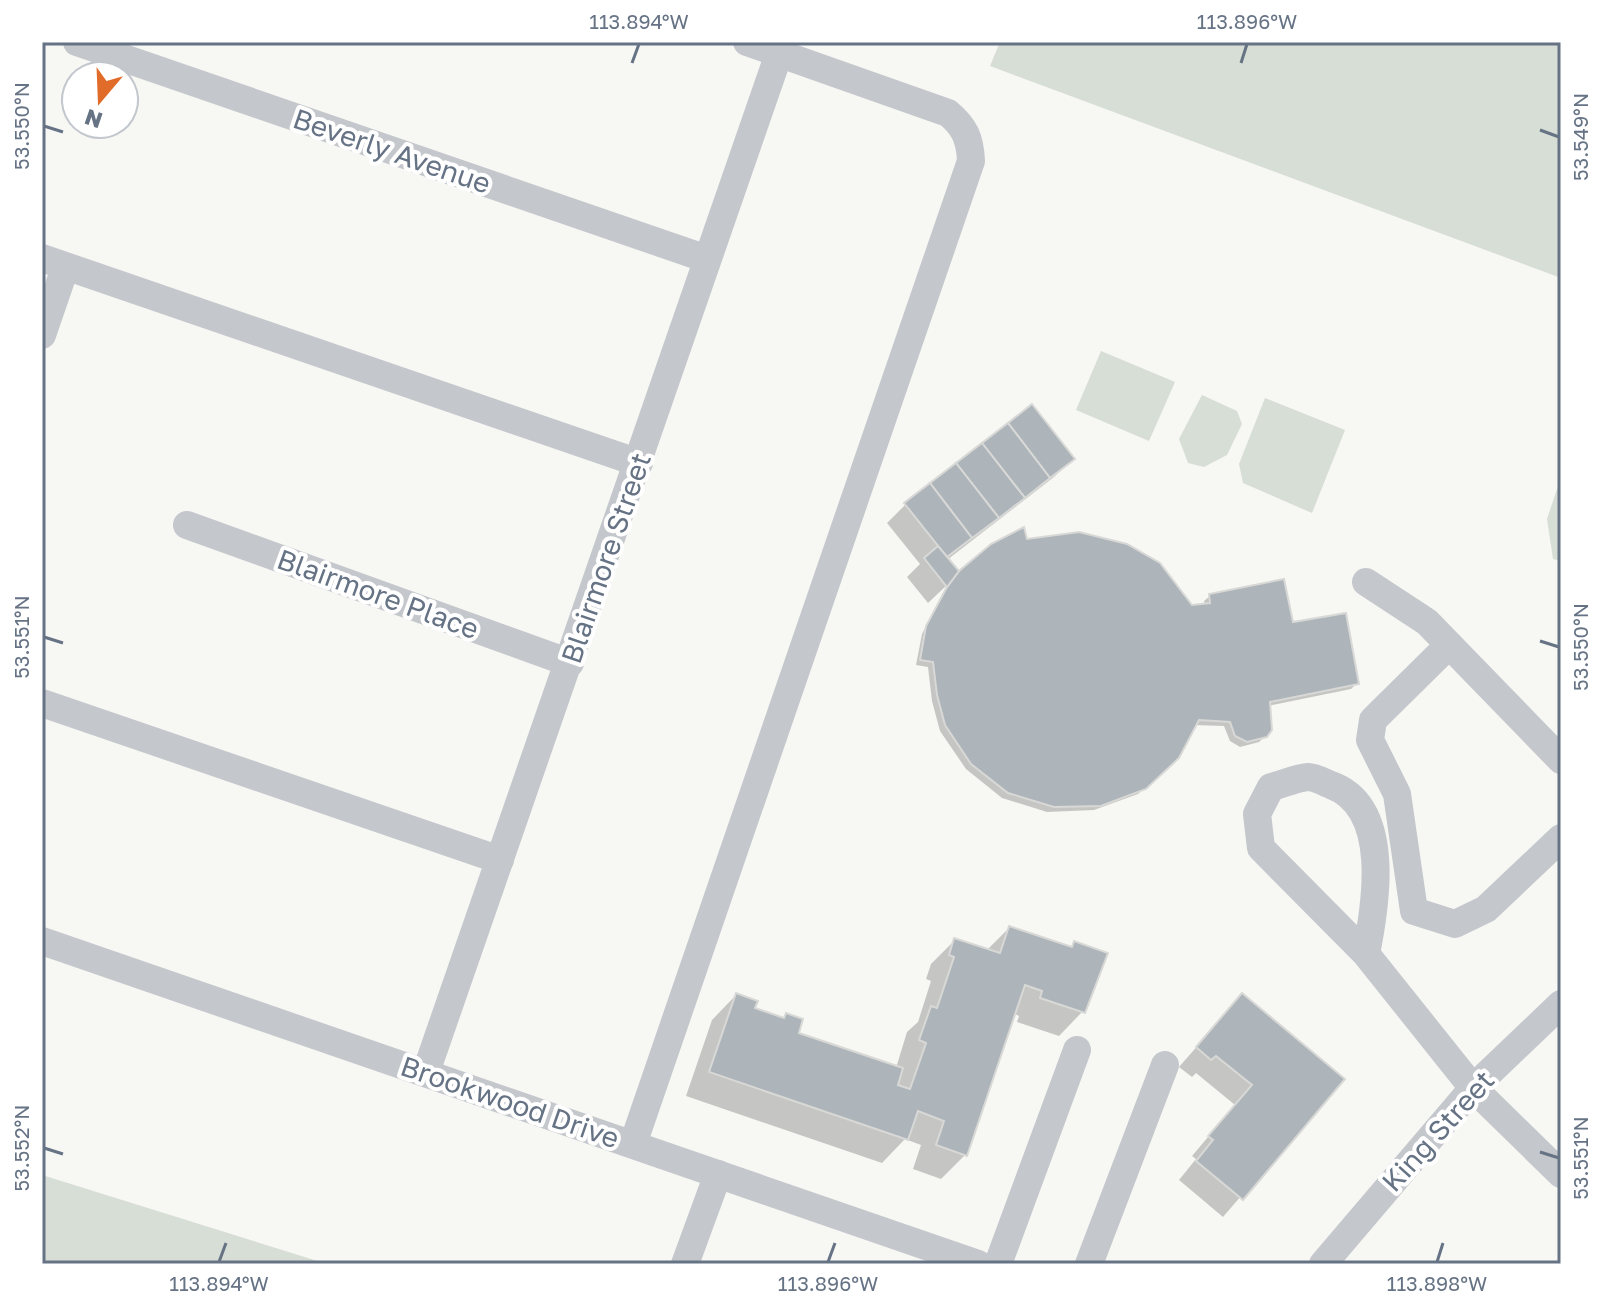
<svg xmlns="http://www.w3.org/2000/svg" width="1603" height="1306" font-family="'Golos Text',sans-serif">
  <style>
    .green { fill: #d7ded5 }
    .shadow { fill: #0003 }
    .building { fill: #adb4ba; stroke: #d8d9d6; stroke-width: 2 }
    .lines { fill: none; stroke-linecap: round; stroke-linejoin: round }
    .minor { stroke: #c4c7cb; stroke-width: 28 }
    .ticks { fill: none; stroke: #667385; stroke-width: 3 }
    .labels { text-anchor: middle; stroke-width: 8; stroke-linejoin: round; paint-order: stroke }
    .street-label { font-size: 28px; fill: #667385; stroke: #fff }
    .neatline { fill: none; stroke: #667385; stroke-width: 3 }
    .ticks-label { font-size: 20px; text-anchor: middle; fill: #667385 }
  </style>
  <rect width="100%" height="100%" fill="#f7f7f4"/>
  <g class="green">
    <path d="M1000 42H1561V278L990 66Z"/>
    <path d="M1101 351 1175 382 1149 441 1076 410Z"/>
    <path d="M1202 395 1237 411 1242 424 1227 455 1204 467 1188 463 1179 439Z"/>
    <path d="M1265 398 1345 430 1312 513 1243 483 1239 464Z"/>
    <path d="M1561 477V561L1553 559 1547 519Z"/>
    <path d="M42 1175 327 1264H42Z"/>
  </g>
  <g class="shadow">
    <path d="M1072 459 1054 477 947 560 959 574 1025 541 1191 608 1205 606 1204 601 1210 596 1291 625 1357 683 1351 689 1268 706 1265 736 1259 742 1240 747 1230 741 1224 726 1194 725 1177 757 1138 794 1094 810 1047 812 1002 798 966 769 940 731 932 701 928 667 916 665 922 634 947 585 928 603 907 577 920 564 887 523 906 504Z"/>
    <path d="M1009 928 1069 948 1074 944 1083 1011 1059 1036 1017 1022 1019 1016 1013 1013 965 1155 941 1179 913 1169 921 1145 905 1139 882 1163 686 1096 712 1020 736 995 753 1009 796 1034 896 1068 907 1032 918 1022 931 981 926 979 931 964 955 940 987 950Z"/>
    <path d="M1242 995 1342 1079 1223 1217 1179 1180 1196 1159 1192 1156 1235 1105 1196 1073 1192 1077 1179 1067Z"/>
  </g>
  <g class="building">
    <path d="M1032 404 1075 459 1050 478 1008 423Z"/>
    <path d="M1008 423 1050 478 1025 498 982 443Z"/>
    <path d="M982 443 1025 498 999 518 956 463Z"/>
    <path d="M956 463 999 518 972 538 930 483Z"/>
    <path d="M930 483 972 538 947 557 904 503Z"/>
    <path d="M1024 527 1027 539 1079 532 1127 544 1160 563 1192 605 1210 603 1209 594 1284 579 1293 622 1346 613 1359 684 1270 702 1272 730 1267 737 1247 742 1235 736 1230 722 1199 720 1179 758 1146 789 1101 806 1054 807 1008 793 971 764 945 725 937 695 933 662 920 660 926 626 947 587 959 571 991 544Z"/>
    <path d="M938 546 959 571 947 587 924 558Z"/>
    <path d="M1009 926 1072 947 1074 941 1108 953 1085 1013 1040 998 1042 991 1025 985 967 1156 936 1145 944 1121 918 1111 908 1140 709 1072 736 993 758 1001 755 1008 784 1018 786 1013 803 1019 799 1033 903 1068 898 1085 910 1089 926 1043 919 1040 931 1006 937 1008 954 957 949 955 954 938 1000 953Z"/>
    <path d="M1242 993 1345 1079 1243 1200 1196 1161 1213 1140 1208 1136 1252 1085 1216 1056 1211 1060 1196 1047Z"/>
  </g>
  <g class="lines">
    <g class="minor">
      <path d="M77 42 707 259"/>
      <path d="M42 258 639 463"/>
      <path d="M42 335 65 268"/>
      <path d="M187 525 570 663"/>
      <path d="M1366 582 1427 622 1561 760"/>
      <path d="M1449 645 1373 720 1370 740 1397 794 1414 911 1455 924 1486 909 1561 838"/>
      <path d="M42 703 500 860"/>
      <path d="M42 941 978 1264"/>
      <path d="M1366 954C1376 904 1392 807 1331 785 1324 782 1315 777 1308 777 1296 778 1283 784 1271 787L1257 814 1261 848 1366 954 1473 1088 1561 1174"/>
      <path d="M426 1072 783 42"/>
      <path d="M633 1144 971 161C970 139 965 127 948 113L747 42"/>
      <path d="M685 1264 718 1174"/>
      <path d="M998 1264 1077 1050"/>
      <path d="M1089 1264 1165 1065"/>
      <path d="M1323 1264 1473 1088 1561 1004"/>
    </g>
  </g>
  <path class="ticks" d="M632 63 639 44M1241 63 1247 44M44 126 63 132M1540 130 1559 137M44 637 63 643M1540 641 1559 647M44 1148 63 1154M1540 1152 1559 1158M219 1262 226 1243M828 1262 835 1243M1437 1262 1443 1243"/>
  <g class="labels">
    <g class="street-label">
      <text transform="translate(392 151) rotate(19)" y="10">Beverly Avenue</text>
      <text transform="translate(606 558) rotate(-71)" y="10">Blairmore Street</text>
      <text transform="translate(378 594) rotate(20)" y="10">Blairmore Place</text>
      <text transform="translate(510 1102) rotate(19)" y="10">Brookwood Drive</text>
      <text transform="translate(1438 1131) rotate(-48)" y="10">King Street</text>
    </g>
  </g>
  <rect width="1603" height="1306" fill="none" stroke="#ffffff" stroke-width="88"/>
  <g transform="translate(100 100) rotate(199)"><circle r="38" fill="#ffffff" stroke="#c2c7ce" stroke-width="2"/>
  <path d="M0-6L14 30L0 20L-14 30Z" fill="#e16c2a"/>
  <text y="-12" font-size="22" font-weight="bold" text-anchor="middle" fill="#667385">N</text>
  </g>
  <rect x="44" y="44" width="1515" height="1218" class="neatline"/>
  <g class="ticks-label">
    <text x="639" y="29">113.894°W</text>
    <text x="1247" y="29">113.896°W</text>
    <text transform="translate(22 126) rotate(-90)" y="7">53.550°N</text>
    <text transform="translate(1581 137) rotate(-90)" y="7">53.549°N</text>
    <text transform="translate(22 637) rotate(-90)" y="7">53.551°N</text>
    <text transform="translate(1581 647) rotate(-90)" y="7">53.550°N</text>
    <text transform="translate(22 1148) rotate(-90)" y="7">53.552°N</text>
    <text transform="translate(1581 1158) rotate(-90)" y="7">53.551°N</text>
    <text x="219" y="1291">113.894°W</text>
    <text x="828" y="1291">113.896°W</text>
    <text x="1437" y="1291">113.898°W</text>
  </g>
</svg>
